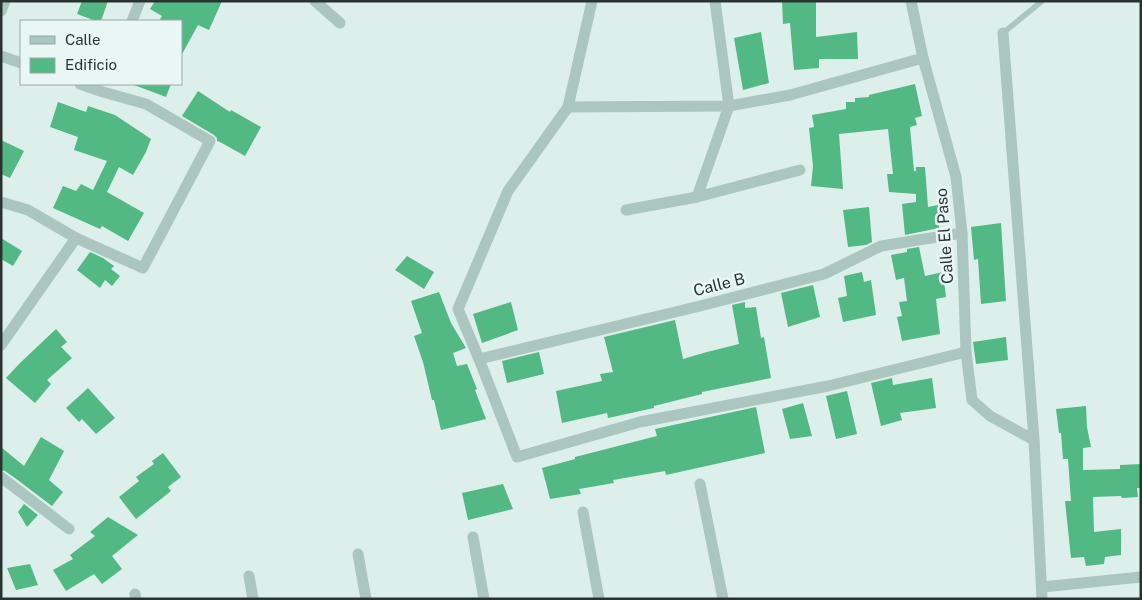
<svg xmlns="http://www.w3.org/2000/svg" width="1142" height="600" font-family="'Public Sans',sans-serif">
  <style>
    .building { fill: #52b884 }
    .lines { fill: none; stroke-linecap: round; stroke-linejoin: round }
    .service { stroke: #aac6be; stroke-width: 5.5 }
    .minor { stroke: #aac6be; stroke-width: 11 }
    .labels { text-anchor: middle; stroke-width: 5; stroke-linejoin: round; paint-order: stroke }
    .street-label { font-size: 16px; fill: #29342f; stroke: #e9f7f4 }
  </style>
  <rect width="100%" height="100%" fill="#ddefeb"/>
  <g class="building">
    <path d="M82 1H108L101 21H96L77 14Z"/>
    <path d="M155 1H222L209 30 198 25 181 56V21H159L162 16 150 9Z"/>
    <path d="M782 1H816V37L857 32 858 59H819V68L794 70 790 23 783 24Z"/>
    <path d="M761 32 769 83 743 90 734 38Z"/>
    <path d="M135 84H171L166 97 134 85Z"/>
    <path d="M915 84 922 116 915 118 917 125 910 127 914 171H916V167H925L928 207 938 205 939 228 905 235 902 204 916 202V194L889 192 887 174H893L888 129 839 134 843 189 811 186 813 166 809 128 814 127 812 115 846 109V102H855V98L869 97V95Z"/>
    <path d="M198 91 230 112 231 110 261 127 245 156 220 142 217 141V138L214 135 182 116Z"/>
    <path d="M58 102 86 112 88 106 115 115 151 139 146 152 133 175 119 167 107 192 144 213 128 241 102 226 100 229 53 208 63 186 76 191 81 184 93 190 107 161 74 150 78 137 50 127Z"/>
    <path d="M1 140 24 151 10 178 1 174Z"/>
    <path d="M869 207 872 242 866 245 848 247 843 210Z"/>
    <path d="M1001 223 1006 301 981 304 978 259 974 260 971 227Z"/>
    <path d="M1 238 22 251 13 266 1 259Z"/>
    <path d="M919 247 925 276 943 272 946 297 936 299 940 334 902 341 897 317 902 316 899 302 907 301 904 278 896 280 891 255 907 252V249Z"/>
    <path d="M90 252 103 258 114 266 111 269 120 276 112 286 105 280 100 288 77 270Z"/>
    <path d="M407 256 434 272 424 289 395 270Z"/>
    <path d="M862 272 864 282 871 280 876 315 843 322 838 298 847 296 844 276Z"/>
    <path d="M813 285 820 317 788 327 781 293Z"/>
    <path d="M439 292 451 323 466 348 453 353 457 366 467 364 477 389 475 390 486 419 441 430 434 400H432L423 362 414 336 422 333 411 301Z"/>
    <path d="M511 302 518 330 482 343 473 314Z"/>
    <path d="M745 302V308L756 307 761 338 764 337 771 378 702 392V394L654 406V408L608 418 607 413 562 423 556 391 602 381 600 374 613 372 604 337 675 320 683 359 707 352 739 344 732 305Z"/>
    <path d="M56 329 67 342 61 347 72 358 47 380 51 384 35 403 6 378 20 363Z"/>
    <path d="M1006 337 1008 360 976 364 973 342Z"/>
    <path d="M539 352 544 374 507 383 502 361Z"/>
    <path d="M892 378 893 385 932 378 936 408 900 413 902 420 881 426 871 383Z"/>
    <path d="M88 388 115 418 96 434 82 419 79 422 66 408Z"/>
    <path d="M847 391 857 434 836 439 826 396Z"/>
    <path d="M803 403 812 436 790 439 782 409Z"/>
    <path d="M1086 406 1087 427 1091 447 1083 448V470L1120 469V465L1141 464V488H1137L1138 497 1122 498 1121 496 1093 497 1094 532 1121 529V555L1105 557 1104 564 1086 566 1084 557 1071 558 1065 501H1071L1068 459H1063L1061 433H1059L1056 409Z"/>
    <path d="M756 407 765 453 666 475 665 471 613 480 614 483 579 489 581 494 550 499 542 468 575 459V457L657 436 655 429Z"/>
    <path d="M41 437 64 451 49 480 63 492 52 506 15 478 5 471 1 470V447L24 466Z"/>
    <path d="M163 453 181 477 168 487 171 491 136 519 119 497 139 481 136 477 154 464 152 461Z"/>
    <path d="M503 484 513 509 468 520 462 493Z"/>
    <path d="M24 504 38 515 27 527 18 512Z"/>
    <path d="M108 517 138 535 112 556 122 569 102 584 94 574 66 591 53 570 73 559 70 555 95 536 90 532Z"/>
    <path d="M30 564 38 585 16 590 7 568Z"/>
  </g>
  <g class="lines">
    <path class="service" d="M1003 33 1042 1"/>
    <g class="minor">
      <path d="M315 1 340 23"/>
      <path d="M592 1 568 107 508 191 458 309 479 359 517 457 640 422 828 386 966 352"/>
      <path d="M911 1 923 58 956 177 962 233 966 352 972 400 990 416 1034 440"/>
      <path d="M1 11 5 1"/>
      <path d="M132 21 140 1"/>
      <path d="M1003 33 1034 440 1042 599"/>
      <path d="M1 56 21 63"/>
      <path d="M568 107 729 106 790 95 923 58"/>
      <path d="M697 197 729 106 715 1"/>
      <path d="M1 202 28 210 76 238 143 268 210 141 146 104 103 92 80 84"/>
      <path d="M626 210 697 197 800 170"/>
      <path d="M1 345 76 238"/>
      <path d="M479 359 700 306 824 274 881 246 962 233"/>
      <path d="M1 477 69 529"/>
      <path d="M700 484 723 599"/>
      <path d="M583 512 599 599"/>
      <path d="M473 537 484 599"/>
      <path d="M358 554 366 599"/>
      <path d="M249 576 253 599"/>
      <path d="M1042 587 1141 577"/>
      <path d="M135 594 136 599"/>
    </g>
  </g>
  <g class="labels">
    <g class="street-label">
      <text transform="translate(944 236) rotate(-94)" y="6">Calle El Paso</text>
      <text transform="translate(719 284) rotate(-14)" y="6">Calle B</text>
    </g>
  </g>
  <rect width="1142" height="600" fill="none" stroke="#29342f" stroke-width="5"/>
  <rect x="20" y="20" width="162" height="65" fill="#e9f7f4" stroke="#9ca9a5"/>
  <rect x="30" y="36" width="25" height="8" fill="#aac6be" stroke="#9ca9a5"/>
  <text x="65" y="45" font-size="15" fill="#29342f">Calle</text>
  <rect x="30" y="58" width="25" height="15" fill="#52b884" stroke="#9ca9a5"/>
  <text x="65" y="70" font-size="15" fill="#29342f">Edificio</text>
</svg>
